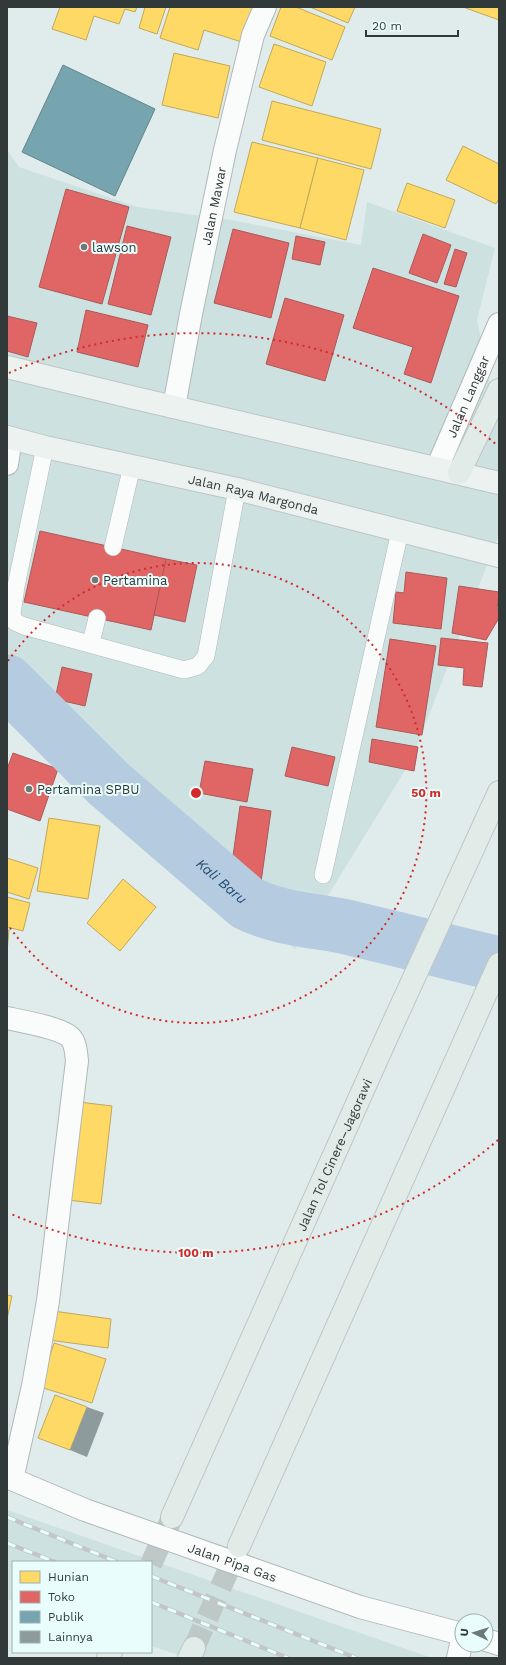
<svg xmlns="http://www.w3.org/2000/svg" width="506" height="1665" font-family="'Work Sans',sans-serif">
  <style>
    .built { fill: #cce1e0 }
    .homes { fill: #ffd966; stroke: #c1a958 }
    .shops { fill: #e06666; stroke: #ac5958 }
    .public { fill: #76a5af; stroke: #61858c }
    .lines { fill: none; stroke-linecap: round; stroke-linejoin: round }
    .river { stroke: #b5cce0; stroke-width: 55 }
    .building { fill: #8e9b9d }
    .motorway-tunnel { stroke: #bdc8c7; stroke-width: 22; stroke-dasharray: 22 11; stroke-linecap: butt }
    .service-casing { stroke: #b0b8b8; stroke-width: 18 }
    .minor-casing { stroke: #b0b8b8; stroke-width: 24 }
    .tertiary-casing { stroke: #b0b8b8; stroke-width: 24 }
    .primary-casing { stroke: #bfc5c5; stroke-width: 24 }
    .motorway-casing { stroke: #bfc5c5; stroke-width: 24 }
    .service { stroke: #fafcfc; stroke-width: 17 }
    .minor { stroke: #fafcfc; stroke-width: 22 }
    .tertiary { stroke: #fafcfc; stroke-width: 22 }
    .primary { stroke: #ebf2ef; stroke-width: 22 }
    .motorway { stroke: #e1ebe7; stroke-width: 22 }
    .rail-casing { stroke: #c3c6c6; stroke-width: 4.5 }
    .rail { stroke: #e9fefc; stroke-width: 3; stroke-dasharray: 9; stroke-linecap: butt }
    .ring { fill: none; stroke: #d62828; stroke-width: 2; stroke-dasharray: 2 4 }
    .poi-dot { fill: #6e7877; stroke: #e9fefc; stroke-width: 1.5 }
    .labels { text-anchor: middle; stroke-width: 4; stroke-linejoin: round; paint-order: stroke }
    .street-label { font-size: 13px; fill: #313a39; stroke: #e9fefc }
    .poi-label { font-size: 13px; fill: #313a39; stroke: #e9fefc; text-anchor: start }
    .water-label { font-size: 14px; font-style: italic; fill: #234c74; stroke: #e9fefc }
    .centre { fill: #d62828; stroke: #e9fefc; stroke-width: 2 }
    .ring-label { font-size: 12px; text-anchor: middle; font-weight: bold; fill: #d62828; stroke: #e9fefc; stroke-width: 4; stroke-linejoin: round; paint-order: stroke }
  </style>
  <rect width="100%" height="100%" fill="#e0ebeb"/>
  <g class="built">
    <path d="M7 150 19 167 137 207 231 220 361 245 367 202 495 248 477 320 490 384 499 389V534L412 759 295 949 7 692Z"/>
    <path d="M7 1510 432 1658H189L151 1646V1562H13V1601L7 1599Z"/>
  </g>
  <g class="homes">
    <path d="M60 7H137L135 12 125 9 119 24 94 16 86 40 52 29Z"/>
    <path d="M145 7H166L157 34 139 28Z"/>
    <path d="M170 7H256L245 43 204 30 198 50 160 38Z"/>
    <path d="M281 7H296L345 27 332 60 270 36Z"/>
    <path d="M310 7H355L348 23Z"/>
    <path d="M463 7H499V20Z"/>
    <path d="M274 44 326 62 312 106 259 87Z"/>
    <path d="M174 53 230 66 218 118 162 105Z"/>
    <path d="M272 101 381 129 371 169 262 140Z"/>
    <path d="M252 142 318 158 300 228 234 212Z"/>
    <path d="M463 146 499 164V198L496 204 446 180Z"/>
    <path d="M318 158 364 170 346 240 300 228Z"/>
    <path d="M407 183 455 200 445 228 397 211Z"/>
    <path d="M49 818 100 826 88 899 37 891Z"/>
    <path d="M7 858 38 868 29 899 7 892Z"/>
    <path d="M123 879 156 907 120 951 87 923Z"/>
    <path d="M7 897 30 903 23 931 7 927Z"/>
    <path d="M7 930H9L7 952Z"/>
    <path d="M79 1102 112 1106 101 1204 68 1200Z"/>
    <path d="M7 1295 12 1296 7 1319Z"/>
    <path d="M53 1311 111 1319 108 1348 49 1340Z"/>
    <path d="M54 1343 106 1359 92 1403 40 1387Z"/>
    <path d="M55 1395 87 1407 70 1450 38 1438Z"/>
  </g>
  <g class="shops">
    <path d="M66 189 129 207 102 304 39 287Z"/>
    <path d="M127 226 171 237 151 315 108 304Z"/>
    <path d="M233 229 289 243 271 318 214 303Z"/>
    <path d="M423 234 451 245 437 283 409 273Z"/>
    <path d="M296 236 325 242 320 265 292 259Z"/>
    <path d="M455 249 467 253 456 287 444 284Z"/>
    <path d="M373 268 459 296 431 383 404 374 413 347 353 328Z"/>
    <path d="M285 298 344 315 325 381 266 364Z"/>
    <path d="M86 310 148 325 138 367 77 352Z"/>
    <path d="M7 316 37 323 28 357 7 351Z"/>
    <path d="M40 531 166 559 151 630 24 602Z"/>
    <path d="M166 559 197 565 185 622 154 615Z"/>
    <path d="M406 572 447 578 441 629 393 623 396 592 404 593Z"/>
    <path d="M459 586 499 592 497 609 499 610V618L486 640 452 633Z"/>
    <path d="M441 638 488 643 482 687 463 685 464 668 438 665Z"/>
    <path d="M390 639 436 646 422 735 376 727Z"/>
    <path d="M62 667 92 674 85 706 55 699Z"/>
    <path d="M372 739 418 747 414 771 369 762Z"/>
    <path d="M292 747 335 757 328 786 285 776Z"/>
    <path d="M13 753 58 769 40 821 7 809V769Z"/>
    <path d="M205 761 253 769 247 802 199 793Z"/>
    <path d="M240 806 271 811 260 889 229 885Z"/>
  </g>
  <path class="public" d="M63 65 155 109 115 196 22 152Z"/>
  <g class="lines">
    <path class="river" id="s1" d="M7 682 109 784 247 903C276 918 310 920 342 926 394 938 447 952 499 964"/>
  </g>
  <path class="building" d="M87 1407 104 1413 87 1457 70 1450Z"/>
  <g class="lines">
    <g class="motorway-tunnel">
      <path d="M151 1564 171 1520"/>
      <path d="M194 1648 239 1546"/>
    </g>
    <defs>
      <g id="service">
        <path d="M45 447 16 586 12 614 15 622 24 626 184 670 198 666 206 656 237 489"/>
        <path d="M113 547 132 466"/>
        <path d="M91 643 97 618"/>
        <path d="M323 875 400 531"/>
      </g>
      <g id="minor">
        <path id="s2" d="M174 407 191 314 225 150 253 35 265 7"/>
        <path d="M7 464 11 438"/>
        <path d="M7 1018C21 1021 61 1028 70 1037 76 1043 76 1053 77 1061L48 1301 33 1386 12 1479"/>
        <path id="s3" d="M7 1477 85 1510 360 1607 462 1634"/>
        <path d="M486 1640 499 1644"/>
        <path d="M458 1658 462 1640"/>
      </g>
      <g id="tertiary">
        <path id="s4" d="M437 468 499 324"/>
      </g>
      <g id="primary">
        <path d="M7 367 135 398 499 483"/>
        <path id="s5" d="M7 437 45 447 237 489 499 556"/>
      </g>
      <g id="motorway">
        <path d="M459 473 499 390"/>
        <path id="s6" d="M172 1517 385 1041 499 792"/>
        <path d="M239 1546 499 964"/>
        <path d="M108 1658 111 1652"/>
        <path d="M189 1658 194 1648"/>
      </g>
    </defs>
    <use href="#service" class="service-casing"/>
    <use href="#minor" class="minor-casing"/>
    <use href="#tertiary" class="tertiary-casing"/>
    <use href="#primary" class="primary-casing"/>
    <use href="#motorway" class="motorway-casing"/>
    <use href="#service" class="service"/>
    <use href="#minor" class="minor"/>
    <use href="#tertiary" class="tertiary"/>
    <use href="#primary" class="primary"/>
    <use href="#motorway" class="motorway"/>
    <defs>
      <g id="rail">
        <path d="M7 1517 117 1562"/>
        <path d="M7 1543 55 1562"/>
        <path d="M151 1576 356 1658"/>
        <path d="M151 1602 288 1658"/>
      </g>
    </defs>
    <use href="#rail" class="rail-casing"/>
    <use href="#rail" class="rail"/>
  </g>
  <g class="ring">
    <path d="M8 661A230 230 0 1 1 8 925"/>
    <path d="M498 1140A460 460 0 0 1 9 1213M9 373A460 460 0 0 1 498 446"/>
  </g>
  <g class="poi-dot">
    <circle cx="84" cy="247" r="4"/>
    <circle cx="95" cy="580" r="4"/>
    <circle cx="29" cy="789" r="4"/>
  </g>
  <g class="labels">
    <g class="street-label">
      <text dy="5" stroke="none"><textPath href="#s2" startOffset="205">Jalan Mawar</textPath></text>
      <text dy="5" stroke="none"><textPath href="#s4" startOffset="78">Jalan Langgar</textPath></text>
      <text dy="5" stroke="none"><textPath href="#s5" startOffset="253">Jalan Raya Margonda</textPath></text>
      <text dy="5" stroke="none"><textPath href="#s6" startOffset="397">Jalan Tol Cinere–Jagorawi</textPath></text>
      <text dy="5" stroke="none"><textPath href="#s3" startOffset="241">Jalan Pipa Gas</textPath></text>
    </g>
    <g class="poi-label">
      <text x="92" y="252">lawson</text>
      <text x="103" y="585">Pertamina</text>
      <text x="37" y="794">Pertamina SPBU</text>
    </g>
    <g class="water-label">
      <text dy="5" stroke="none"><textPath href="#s1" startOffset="293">Kali Baru</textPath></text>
    </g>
  </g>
  <circle cx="196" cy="793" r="6" class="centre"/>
  <g class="ring-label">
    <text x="426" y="797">50 m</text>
    <text x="196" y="1257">100 m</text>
  </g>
  <rect width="506" height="1665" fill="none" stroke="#313a39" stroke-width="16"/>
  <rect x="12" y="1561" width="140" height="92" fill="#e9fefc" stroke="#9fb0ae"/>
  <rect x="20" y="1571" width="20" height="12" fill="#ffd966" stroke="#9fb0ae"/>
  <text x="48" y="1581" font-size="12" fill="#313a39">Hunian</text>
  <rect x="20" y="1591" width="20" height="12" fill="#e06666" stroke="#9fb0ae"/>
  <text x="48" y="1601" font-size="12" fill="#313a39">Toko</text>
  <rect x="20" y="1611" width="20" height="12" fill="#76a5af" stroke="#9fb0ae"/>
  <text x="48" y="1621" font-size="12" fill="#313a39">Publik</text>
  <rect x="20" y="1631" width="20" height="12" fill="#8e9b9d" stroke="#9fb0ae"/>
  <text x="48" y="1641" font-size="12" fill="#313a39">Lainnya</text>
  <g transform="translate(474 1633) rotate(274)"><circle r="19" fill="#e9fefc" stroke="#9fb0ae"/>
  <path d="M0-3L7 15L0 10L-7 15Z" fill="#6e7877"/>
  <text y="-6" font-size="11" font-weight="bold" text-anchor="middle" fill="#313a39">U</text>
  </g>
  <path d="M366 30v6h92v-6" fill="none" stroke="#313a39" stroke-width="2"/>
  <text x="372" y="30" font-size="12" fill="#313a39" stroke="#e9fefc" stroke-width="3" paint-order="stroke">20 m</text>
</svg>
